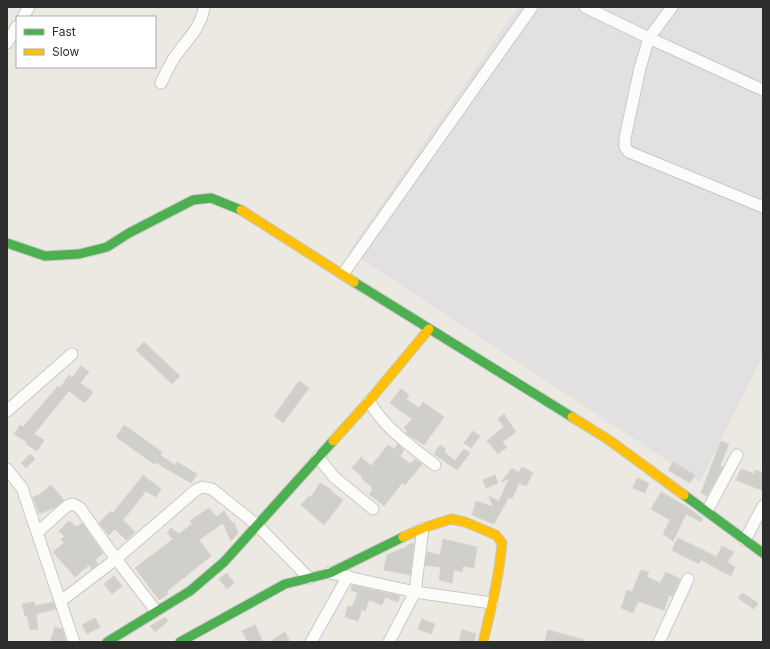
<svg xmlns="http://www.w3.org/2000/svg" width="770" height="649" font-family="Inter,sans-serif">
  <style>
    .industrial { fill: #e3e0e1 }
    .building { fill: #d0cfc9; stroke: #d6d4ce }
    .lines { fill: none; stroke-linecap: round; stroke-linejoin: round }
    .street-casing { stroke: #c8c8c7; stroke-width: 13 }
    .fast-casing { stroke: #c8c8c7; stroke-width: 11 }
    .slow-casing { stroke: #c8c8c7; stroke-width: 11 }
    .street { stroke: #fcfcfb; stroke-width: 11 }
    .fast { stroke: #4caf50; stroke-width: 9 }
    .slow { stroke: #ffc107; stroke-width: 9 }
  </style>
  <rect width="100%" height="100%" fill="#ebe9e2"/>
  <path class="industrial" d="M518 7H763V355L700 482 349 251Z"/>
  <g class="building">
    <path d="M144 342 180 376 172 384 136 350Z"/>
    <path d="M81 366 89 372 80 383 93 392 85 403 69 391 34 434 44 440 37 451 26 444 27 442 14 434 20 425 23 427 58 386 60 388 69 375 72 378Z"/>
    <path d="M299 381 309 388 283 423 274 416Z"/>
    <path d="M401 389 409 395 406 399 419 408 423 402 444 417 424 445 406 433 407 431 404 428 412 419 390 403Z"/>
    <path d="M504 414 516 432 502 442 507 447 498 454 487 441 504 427 498 419Z"/>
    <path d="M124 425 162 452 160 455 175 465 177 462 197 474 191 483 155 462 154 464 116 437Z"/>
    <path d="M473 431 480 436 471 448 464 443Z"/>
    <path d="M721 441 729 444 720 466 723 467 707 496 701 493Z"/>
    <path d="M398 444 404 450 400 456 410 464 415 459 422 464 405 485 402 483 384 506 369 494 373 489 371 488 372 487 361 478 362 476 352 468 361 457 371 466 388 445 394 449Z"/>
    <path d="M440 445 446 449 444 452 455 461 464 449 470 453 457 470 434 454Z"/>
    <path d="M30 454 35 459 26 468 21 463Z"/>
    <path d="M673 462 695 475 690 483 668 470Z"/>
    <path d="M522 467 533 473 526 486 519 483 512 499 509 497 494 524 472 515 476 501 493 507 489 496 499 501 509 479 501 482 512 468 519 473Z"/>
    <path d="M741 469 754 474 755 470 763 473V484L761 490 736 480Z"/>
    <path d="M143 475 161 489 156 497 146 491 123 520 135 532 126 540 115 529 109 535 99 523 111 511 113 513Z"/>
    <path d="M495 475 498 483 486 488 483 480Z"/>
    <path d="M637 478 649 483 645 493 633 488Z"/>
    <path d="M320 483 332 490 331 491 343 500 324 525 301 505 309 496 311 497Z"/>
    <path d="M51 485 64 500 54 508 39 514 33 497 39 495Z"/>
    <path d="M661 492 684 505 702 518 703 519 701 522 686 514 673 541 663 534 670 520 651 509Z"/>
    <path d="M209 508 216 517 224 511 232 523 234 522 238 533 231 541 223 523 199 540 211 556 167 591 168 594 159 600 135 568 173 539 167 533 171 528 179 534 192 524 190 521Z"/>
    <path d="M69 521 77 527 82 523 103 553 95 560 98 564 92 569 89 565 75 577 53 552 64 543 61 539 65 537 59 531Z"/>
    <path d="M678 538 717 557 722 546 734 552 727 562 735 567 731 576 701 560 699 564 672 550Z"/>
    <path d="M443 539 477 547 474 568 463 566 462 572 454 570 452 583 439 580 441 567 425 565 427 552 440 555Z"/>
    <path d="M413 543H414L410 575 384 570 387 555 403 548H406V546Z"/>
    <path d="M641 570 649 572 647 577 660 583 666 572 680 579 672 597 669 595 664 610 638 601 633 613 621 608 627 590 632 592Z"/>
    <path d="M227 573 234 583 227 589 219 579Z"/>
    <path d="M114 576 122 586 112 594 104 584Z"/>
    <path d="M352 585 400 596 398 602 385 597 382 605 369 600 365 611 362 609 358 621 345 617 348 606 352 607 358 593 351 590Z"/>
    <path d="M742 593 758 603 754 609 738 598Z"/>
    <path d="M34 602 35 606 53 602 56 609 36 614 38 629 30 630 27 615 25 616 22 604Z"/>
    <path d="M165 617 168 621 155 632 150 626Z"/>
    <path d="M95 618 100 627 87 634 82 625Z"/>
    <path d="M422 619 435 624 431 634 418 629Z"/>
    <path d="M255 625 263 642H248L242 631Z"/>
    <path d="M55 627 62 629 66 642H50Z"/>
    <path d="M462 630 476 634 474 642H459Z"/>
    <path d="M548 630 585 640 584 642H545Z"/>
    <path d="M285 632 290 642H269L280 635Z"/>
  </g>
  <g class="lines">
    <defs>
      <g id="street">
        <path d="M585 7 649 38 763 90"/>
        <path d="M672 7 649 38 640 68 625 138V147L629 152 763 207"/>
        <path d="M23 17 29 7"/>
        <path d="M7 43 17 26"/>
        <path d="M161 83C165 75 169 66 174 58 185 42 202 27 204 7"/>
        <path d="M343 274 532 7"/>
        <path d="M369 401C384 428 411 446 435 465"/>
        <path d="M7 411 72 354"/>
        <path d="M318 457 334 477 373 509"/>
        <path d="M7 469 22 488 74 642"/>
        <path d="M707 511 737 455"/>
        <path d="M38 532 67 506 73 504 80 508 116 559 156 611"/>
        <path d="M745 540 763 506"/>
        <path d="M330 573 415 592 492 603"/>
        <path d="M61 601 116 559 196 490 203 487 212 489 257 525 309 578"/>
        <path d="M311 642 348 576"/>
        <path d="M389 642 415 592 423 528"/>
        <path d="M659 642 688 579"/>
      </g>
      <g id="fast">
        <path d="M7 243 45 256 79 254 107 247 129 233 193 200 211 198 241 210"/>
        <path d="M354 282 572 417"/>
        <path d="M684 495 763 553"/>
        <path d="M107 642 190 591 224 562 333 441"/>
        <path d="M180 642 285 584 330 573 403 537"/>
      </g>
      <g id="slow">
        <path d="M241 210 354 282"/>
        <path d="M572 417 609 440 684 495"/>
        <path d="M333 441 369 401 429 329"/>
        <path d="M403 537 423 528 451 519 465 522 496 535 502 543C499 577 491 609 483 642"/>
      </g>
    </defs>
    <use href="#street" class="street-casing"/>
    <use href="#fast" class="fast-casing"/>
    <use href="#slow" class="slow-casing"/>
    <use href="#street" class="street"/>
    <use href="#fast" class="fast"/>
    <use href="#slow" class="slow"/>
  </g>
  <rect width="770" height="649" fill="none" stroke="#2d2d2d" stroke-width="16"/>
  <rect x="16" y="16" width="140" height="52" fill="#ffffff" stroke="#ababab"/>
  <rect x="24" y="29" width="20" height="6" fill="#4caf50" stroke="#ababab"/>
  <text x="52" y="36" font-size="12" fill="#2d2d2d">Fast</text>
  <rect x="24" y="49" width="20" height="6" fill="#ffc107" stroke="#ababab"/>
  <text x="52" y="56" font-size="12" fill="#2d2d2d">Slow</text>
</svg>
